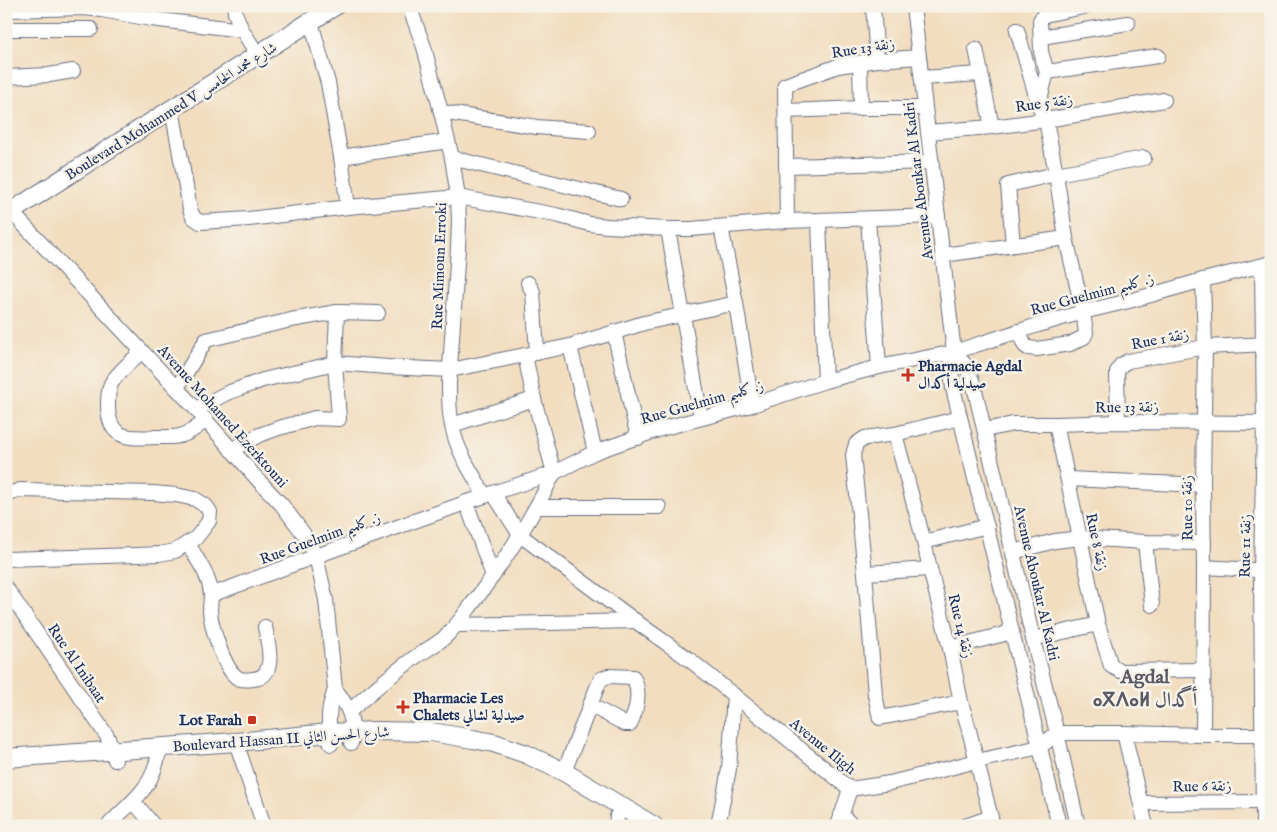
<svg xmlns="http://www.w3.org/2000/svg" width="1277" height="832" font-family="'IM FELL English',Amiri,'Noto Sans Tifinagh',serif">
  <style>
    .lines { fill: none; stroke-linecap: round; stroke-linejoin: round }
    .minor-casing { stroke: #666c80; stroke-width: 16 }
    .major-casing { stroke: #666c80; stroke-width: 20 }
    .minor { stroke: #fff; stroke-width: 14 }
    .major { stroke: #fff; stroke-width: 18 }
    .poi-dot { fill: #c8321e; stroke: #f7f3e8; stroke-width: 2 }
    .labels { text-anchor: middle; stroke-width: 5; stroke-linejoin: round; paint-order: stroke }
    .street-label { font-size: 15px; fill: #1b2f5e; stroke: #f7f3e8 }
    .poi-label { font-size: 15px; font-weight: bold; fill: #1b2f5e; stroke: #f7f3e8; text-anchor: start }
    .district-label { font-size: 20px; font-weight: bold; fill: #5a5a67; stroke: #f7f3e8 }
  </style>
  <rect width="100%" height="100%" fill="#f7f3e8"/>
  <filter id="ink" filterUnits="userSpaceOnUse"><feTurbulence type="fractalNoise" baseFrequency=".02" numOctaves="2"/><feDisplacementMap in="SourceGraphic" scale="10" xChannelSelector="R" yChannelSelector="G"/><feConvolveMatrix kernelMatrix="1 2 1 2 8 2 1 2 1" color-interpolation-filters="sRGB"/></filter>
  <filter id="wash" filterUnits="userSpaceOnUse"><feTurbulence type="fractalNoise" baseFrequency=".0096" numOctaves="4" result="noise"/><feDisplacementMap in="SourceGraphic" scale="20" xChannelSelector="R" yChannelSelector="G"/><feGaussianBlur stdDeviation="1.12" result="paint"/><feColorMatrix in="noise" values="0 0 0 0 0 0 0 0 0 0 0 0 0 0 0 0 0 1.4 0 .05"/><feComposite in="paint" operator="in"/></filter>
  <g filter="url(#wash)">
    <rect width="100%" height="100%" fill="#f2ddbf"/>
  </g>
  <g filter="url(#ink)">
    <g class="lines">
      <defs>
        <g id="minor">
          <path d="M235 6V13L242 30"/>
          <path d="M409 6 424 47 441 112 452 158 458 197 459 222 458 248 449 383C449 400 449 417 454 434 460 456 474 476 485 496"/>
          <path d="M873 6 877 60"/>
          <path d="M913 6 954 352 951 370 953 388 1059 826"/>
          <path d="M6 10 84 8 102 10 151 19 242 30 258 55"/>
          <path d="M311 22 328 83 341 157 348 207"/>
          <path d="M6 29H91"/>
          <path d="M1017 30 1039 106 1046 120 1056 174 1066 238 1083 312 1086 333 1084 337 1070 344 1037 349 1028 348 1025 346 1018 331"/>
          <path d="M1041 37 1128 23"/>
          <path d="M976 49 992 127"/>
          <path d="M860 63 861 108"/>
          <path d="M1047 72 1158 56"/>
          <path d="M6 77 49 75 73 71"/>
          <path d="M922 78 980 74"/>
          <path d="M1039 103 1047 72 1041 52 1040 20 1044 15 1088 6"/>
          <path d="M172 109 190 209 193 217 200 222 249 219 348 207 458 197 556 215 590 224 607 226 668 229H691L787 221 938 216"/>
          <path d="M786 111 861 108H925"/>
          <path d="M441 112 537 127 589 131"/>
          <path d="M928 132 992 127 1046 120 1164 100"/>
          <path d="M341 157 448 141"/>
          <path d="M452 158 621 199"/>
          <path d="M786 166 932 162"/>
          <path d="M6 206 196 409 259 481 282 505 303 533 316 556 326 600 335 689 330 706 329 716V733L331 744"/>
          <path d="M868 219 879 367"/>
          <path d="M787 221 785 85 838 66 877 60 919 57"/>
          <path d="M819 221 825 381"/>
          <path d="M721 227 736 303 752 405"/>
          <path d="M668 229 701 418"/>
          <path d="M1013 245 1008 185 1056 174 1144 158"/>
          <path d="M943 255 1066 238"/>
          <path d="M1262 266 1264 423 1261 571 1263 826"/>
          <path d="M1203 280 1205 347 1203 485 1204 567 1203 735"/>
          <path d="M528 283 533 292 537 353"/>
          <path d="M614 332 638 438"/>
          <path d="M570 346 595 452"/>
          <path d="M142 351C134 359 122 369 115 378 108 385 108 397 108 407 109 441 130 438 157 437 166 437 175 438 183 435 192 432 199 426 206 420"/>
          <path d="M954 352 967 367 974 386 1033 639 1057 733 1078 826"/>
          <path d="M177 388 206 340 291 320 337 312"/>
          <path d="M196 409 227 393 263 380 335 363 388 367 450 370 570 346 644 323 736 303"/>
          <path d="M960 418 895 434 865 438 856 444 853 455 865 573 875 695 880 718 961 702"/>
          <path d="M1118 422 1117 372 1121 365 1128 361 1205 347 1269 344"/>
          <path d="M1056 424 1098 624 1111 666 1121 671 1203 670"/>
          <path d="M452 425 534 399"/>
          <path d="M985 430 1013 424H1056L1118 422 1271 423"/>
          <path d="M895 434 924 542 930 569 950 648 961 702 968 726 993 826"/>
          <path d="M231 450 259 435 279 428 315 418 339 419 335 363 337 312 378 313"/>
          <path d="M1068 479 1203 485"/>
          <path d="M493 493 520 535 645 628 690 660 850 789 890 783 977 761 1040 747 1057 733H1124L1203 735H1271"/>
          <path d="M6 497 9 494 20 490 153 493 176 495 195 499 206 506 210 512 209 521 196 538 175 551 159 554 137 555 6 559"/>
          <path d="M466 502 493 576"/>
          <path d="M537 507H659"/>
          <path d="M924 542 987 526"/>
          <path d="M1145 542 1152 605"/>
          <path d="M188 543C197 561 210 575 211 595L316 556 493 493 554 473 595 452 664 428 752 405 825 381 879 367 954 352 1038 325 1083 312 1133 300 1203 280 1271 263"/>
          <path d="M1013 552 1055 541 1080 538 1145 542 1204 543"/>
          <path d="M1204 567 1271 571"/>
          <path d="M865 573 930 569"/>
          <path d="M6 588 107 736 113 750 115 760"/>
          <path d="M211 595C211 600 210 605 210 611 211 626 223 665 235 676 239 680 247 680 253 679 278 677 268 643 265 627"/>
          <path d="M457 625 636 621"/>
          <path d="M1033 639 1098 624"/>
          <path d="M950 648 1012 632"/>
          <path d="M335 689C349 707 355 720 351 743"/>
          <path d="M350 711C370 692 391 675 414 658 424 651 436 645 445 637 457 626 466 612 476 599 506 559 532 518 554 473L534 399 525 355"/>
          <path d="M1124 733 1146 826"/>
          <path d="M236 742 264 826"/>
          <path d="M564 772 598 685 601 679 608 676 633 677C641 691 637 710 630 724H625L590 705"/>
          <path d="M132 802 140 809 154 826"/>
          <path d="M1141 803 1263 802"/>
          <path d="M841 815 853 826"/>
          <path d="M108 826C121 811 139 799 149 781 155 771 158 758 160 747"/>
          <path d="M616 826 617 816"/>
          <path d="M718 826 729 769 734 695"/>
          <path d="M838 826 850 789"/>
          <path d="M965 826 991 817"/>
        </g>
        <g id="major">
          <path d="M6 215 137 131 335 6"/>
          <path d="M6 758 236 742 329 733 376 731 431 732 473 739 494 743 526 754 564 772 654 826"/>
        </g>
      </defs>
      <use href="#minor" class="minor-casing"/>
      <use href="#major" class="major-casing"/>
      <use href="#minor" class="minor"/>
      <use href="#major" class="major"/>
    </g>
  </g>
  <g class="poi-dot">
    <path d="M905.5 367.5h5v5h5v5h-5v5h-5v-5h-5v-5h5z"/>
    <path d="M400.5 699.5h5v5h5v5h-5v5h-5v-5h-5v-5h5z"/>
    <rect x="247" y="715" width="10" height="10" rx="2.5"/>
  </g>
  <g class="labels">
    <g class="street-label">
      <text transform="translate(863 48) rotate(-9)" y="5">Rue 13 زنقة</text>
      <text transform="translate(1044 103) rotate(-8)" y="5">Rue 5 زنقة</text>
      <text transform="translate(171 111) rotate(-32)" y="5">Boulevard Mohammed V شارع محمد الخامس</text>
      <text transform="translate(918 181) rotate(-97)" y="5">Avenue Aboukar Al Kadri</text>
      <text transform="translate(439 266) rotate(-88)" y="5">Rue Mimoun Erroki</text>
      <text transform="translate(1092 294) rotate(-15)" y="5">Rue Guelmim ز. كلميم</text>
      <text transform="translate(1160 339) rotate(-11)" y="5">Rue 1 زنقة</text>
      <text transform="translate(702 402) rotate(-16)" y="5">Rue Guelmim ز. كلميم</text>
      <text transform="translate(1127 407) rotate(-1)" y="5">Rue 13 زنقة</text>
      <text transform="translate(223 416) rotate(48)" y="5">Avenue Mohamed Ezerktouni</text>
      <text transform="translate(1187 508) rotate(-91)" y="5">Rue 10 زنقة</text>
      <text transform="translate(320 538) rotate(-20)" y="5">Rue Guelmim ز. كلميم</text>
      <text transform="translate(1097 542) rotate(78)" y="5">Rue 8 زنقة</text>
      <text transform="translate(1245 546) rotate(-89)" y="5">Rue 11 زنقة</text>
      <text transform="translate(1037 583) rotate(77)" y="5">Avenue Aboukar Al Kadri</text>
      <text transform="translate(961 626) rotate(76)" y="5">Rue 14 زنقة</text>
      <text transform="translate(77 663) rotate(56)" y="5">Rue Al Inibaat</text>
      <text transform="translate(281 739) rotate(-4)" y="5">Boulevard Hassan II شارع الحسن الثاني</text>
      <text transform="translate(823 746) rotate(39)" y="5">Avenue Iligh</text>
      <text transform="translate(1202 786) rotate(-1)" y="5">Rue 6 زنقة</text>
    </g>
    <g class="poi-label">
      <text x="918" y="371">Pharmacie Agdal<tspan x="918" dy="17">صيدلية أكدال</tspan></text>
      <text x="413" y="703">Pharmacie Les<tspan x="413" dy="17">Chalets صيدلية لشالي</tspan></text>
      <text x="242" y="725" text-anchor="end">Lot Farah</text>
    </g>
    <g class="district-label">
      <text x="1145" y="683">Agdal<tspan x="1145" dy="23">ⴰⴳⴷⴰⵍ أگدال</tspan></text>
    </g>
  </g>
  <rect width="1277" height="832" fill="none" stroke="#f7f3e8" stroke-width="25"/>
</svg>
